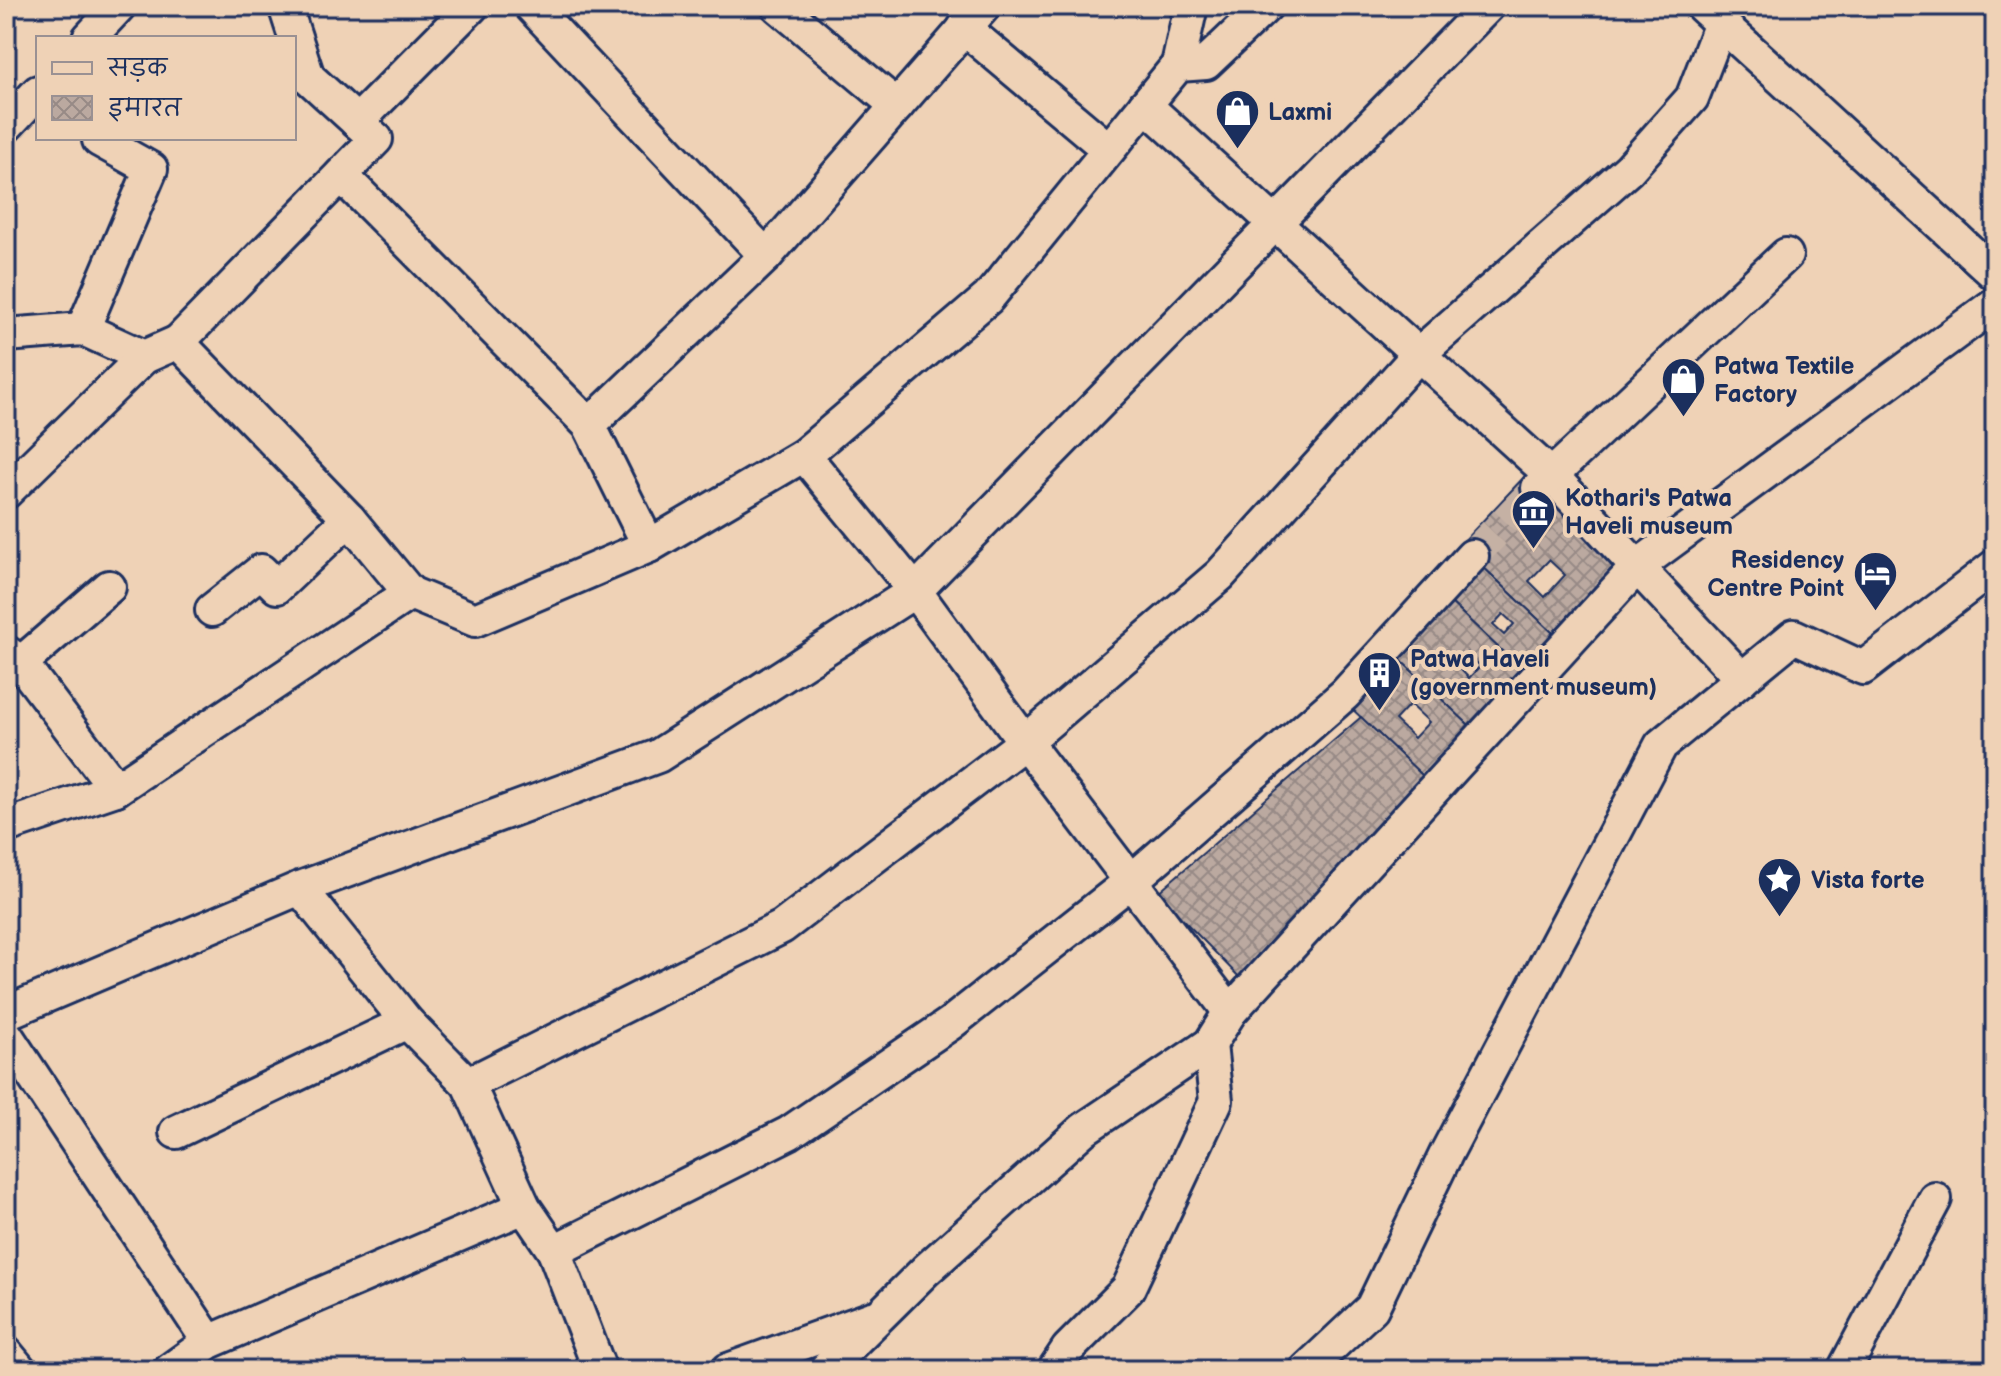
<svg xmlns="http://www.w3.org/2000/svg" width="2001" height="1376" font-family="'Balsamiq Sans','Playpen Sans Deva',sans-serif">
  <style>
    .building { fill: url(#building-cross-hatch); stroke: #1b2f5e; stroke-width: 2; fill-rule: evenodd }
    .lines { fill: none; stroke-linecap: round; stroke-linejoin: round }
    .minor-tunnel { stroke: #c5b1a4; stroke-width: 32; stroke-dasharray: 32 16; stroke-linecap: butt }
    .minor-casing { stroke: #1b2f5e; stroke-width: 38 }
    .minor { stroke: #efd2b6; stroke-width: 32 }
    .labels { text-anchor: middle; stroke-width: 8; stroke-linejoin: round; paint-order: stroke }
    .poi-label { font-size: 24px; font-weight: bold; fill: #1b2f5e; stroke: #efd2b6; text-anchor: start }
  </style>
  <defs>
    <pattern id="building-cross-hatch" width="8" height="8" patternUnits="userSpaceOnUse" patternTransform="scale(2)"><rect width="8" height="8" fill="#bba9a0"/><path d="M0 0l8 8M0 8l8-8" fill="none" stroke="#978a86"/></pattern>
  </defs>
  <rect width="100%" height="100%" fill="#efd2b6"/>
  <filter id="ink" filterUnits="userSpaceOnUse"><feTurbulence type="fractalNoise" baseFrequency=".0125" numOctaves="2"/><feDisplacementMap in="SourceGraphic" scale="16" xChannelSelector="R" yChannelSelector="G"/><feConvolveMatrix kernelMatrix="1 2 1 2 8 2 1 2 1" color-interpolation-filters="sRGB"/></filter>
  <g filter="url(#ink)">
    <g class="building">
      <path d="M1525 476 1619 568 1556 636 1460 545ZM1549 560 1565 575 1545 597 1529 581Z"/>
      <path d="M1481 565 1556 636 1523 671 1448 600ZM1503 614 1514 624 1504 635 1493 625Z"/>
      <path d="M1448 600 1523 671 1471 727 1396 656ZM1467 653 1480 666 1469 678 1456 665Z"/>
      <path d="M1396 656 1471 727 1424 777 1349 706ZM1410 704 1429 722 1414 738 1395 720Z"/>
      <path d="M1361 717 1424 777 1245 983 1157 893Z"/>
    </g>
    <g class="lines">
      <path class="minor-tunnel" d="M1472 556 1538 488"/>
      <defs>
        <g id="minor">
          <path d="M531 6 766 256"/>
          <path d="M778 6 897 106"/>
          <path d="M1702 6 1995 274"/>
          <path d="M964 28 1108 149"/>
          <path d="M89 38 119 6"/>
          <path d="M1178 65 1191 6"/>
          <path d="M1145 105 1550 474 1742 679"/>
          <path d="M357 122 472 6"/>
          <path d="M6 126 38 92"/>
          <path d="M341 175 589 425 649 546"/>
          <path d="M83 329 151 169 99 140 101 138"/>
          <path d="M6 335 83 329 144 357 178 342 349 519 410 593"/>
          <path d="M178 342 376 139 308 77 285 6"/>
          <path d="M589 425 766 256 984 6"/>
          <path d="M804 455 915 591 1025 742 1230 1012"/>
          <path d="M1538 488 1786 255"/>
          <path d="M6 492 144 357"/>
          <path d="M212 610 261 571 277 587 349 519"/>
          <path d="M6 652 21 663 116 789"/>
          <path d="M21 663 109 587"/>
          <path d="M6 826 116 789 410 593 475 620 649 546 804 455 988 298 1178 65 1206 63 1266 6"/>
          <path d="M300 888 407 1022 468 1084 524 1207 554 1251 600 1370"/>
          <path d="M6 1013 300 888 658 756 915 591 1488 6"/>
          <path d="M6 1035 209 1342"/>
          <path d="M468 1084 782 927 1025 742 1220 575 1420 353 1629 169 1692 98 1721 23"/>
          <path d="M176 1132 407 1022"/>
          <path d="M554 1251 789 1133 951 1023 1130 882 1345 694 1472 556"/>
          <path d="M6 1353 20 1370"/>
          <path d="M170 1370 209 1342 524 1207"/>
          <path d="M728 1370 872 1318"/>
          <path d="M825 1370 926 1270 1084 1129 1210 1044 1230 1012 1638 566 1995 304"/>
          <path d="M1054 1370 1068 1349 1128 1289 1216 1101 1210 1044"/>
          <path d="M1306 1370 1372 1308 1447 1152 1661 745 1794 636 1863 668 1995 566"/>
          <path d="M1844 1370 1935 1199"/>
        </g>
      </defs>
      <use href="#minor" class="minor-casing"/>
      <use href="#minor" class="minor"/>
    </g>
  </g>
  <defs>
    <symbol id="shop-pin" viewBox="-11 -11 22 30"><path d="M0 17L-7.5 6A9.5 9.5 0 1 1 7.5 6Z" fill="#1b2f5e" stroke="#efd2b6"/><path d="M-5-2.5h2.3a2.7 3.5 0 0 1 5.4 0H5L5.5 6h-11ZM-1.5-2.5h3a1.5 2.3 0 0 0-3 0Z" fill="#fff"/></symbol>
    <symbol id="museum-pin" viewBox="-11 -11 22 30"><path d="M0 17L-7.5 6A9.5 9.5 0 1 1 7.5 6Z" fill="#1b2f5e" stroke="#efd2b6"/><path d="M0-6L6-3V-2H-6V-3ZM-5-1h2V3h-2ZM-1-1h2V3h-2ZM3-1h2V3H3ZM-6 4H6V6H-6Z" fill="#fff"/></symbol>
    <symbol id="hotel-pin" viewBox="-11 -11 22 30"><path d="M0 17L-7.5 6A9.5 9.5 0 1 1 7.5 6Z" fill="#1b2f5e" stroke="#efd2b6"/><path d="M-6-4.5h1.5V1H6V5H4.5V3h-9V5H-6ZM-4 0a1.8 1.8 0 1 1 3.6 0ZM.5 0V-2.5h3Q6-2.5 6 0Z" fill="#fff"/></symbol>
    <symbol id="building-pin" viewBox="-11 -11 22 30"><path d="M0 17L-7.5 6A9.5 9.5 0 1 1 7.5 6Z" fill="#1b2f5e" stroke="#efd2b6"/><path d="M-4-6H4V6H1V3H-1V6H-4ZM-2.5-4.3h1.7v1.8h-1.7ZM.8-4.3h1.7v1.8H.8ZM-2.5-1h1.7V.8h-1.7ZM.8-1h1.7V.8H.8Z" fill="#fff"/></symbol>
    <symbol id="sight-pin" viewBox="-11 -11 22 30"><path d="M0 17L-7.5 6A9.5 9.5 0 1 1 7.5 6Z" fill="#1b2f5e" stroke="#efd2b6"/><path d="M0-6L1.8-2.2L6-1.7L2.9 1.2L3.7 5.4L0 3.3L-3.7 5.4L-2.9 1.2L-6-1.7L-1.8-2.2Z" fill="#fff"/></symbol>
  </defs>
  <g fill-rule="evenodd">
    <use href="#shop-pin" x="1212" y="86" width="51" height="69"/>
    <use href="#shop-pin" x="1658" y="354" width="51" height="69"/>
    <use href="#museum-pin" x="1508" y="486" width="51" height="69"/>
    <use href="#hotel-pin" x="1850" y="548" width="51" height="69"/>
    <use href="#building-pin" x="1354" y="648" width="51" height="69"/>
    <use href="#sight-pin" x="1754" y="854" width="51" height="69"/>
  </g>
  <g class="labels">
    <g class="poi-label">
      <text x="1268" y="120">Laxmi</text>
      <text x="1714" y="374">Patwa Textile<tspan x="1714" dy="28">Factory</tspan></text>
      <text x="1565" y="506">Kothari's Patwa<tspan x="1565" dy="28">Haveli museum</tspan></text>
      <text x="1844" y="568" text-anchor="end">Residency<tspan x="1844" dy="28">Centre Point</tspan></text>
      <text x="1410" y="667">Patwa Haveli<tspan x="1410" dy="28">(government museum)</tspan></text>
      <text x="1811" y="888">Vista forte</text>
    </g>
  </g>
  <rect width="2001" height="1376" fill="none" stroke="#efd2b6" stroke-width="32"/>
  <rect x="16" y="16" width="1969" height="1344" fill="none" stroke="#1b2f5e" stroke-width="3" filter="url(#ink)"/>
  <rect x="36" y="36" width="260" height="104" fill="#efd2b6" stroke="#9a9193" stroke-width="2"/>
  <rect x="52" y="62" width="40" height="12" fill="#efd2b6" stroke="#9a9193" stroke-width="2"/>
  <text x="108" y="76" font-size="24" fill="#1b2f5e">सड़क</text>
  <rect x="52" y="96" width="40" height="24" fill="url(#building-cross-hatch)" stroke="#9a9193" stroke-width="2"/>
  <text x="108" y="116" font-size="24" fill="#1b2f5e">इमारत</text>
</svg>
